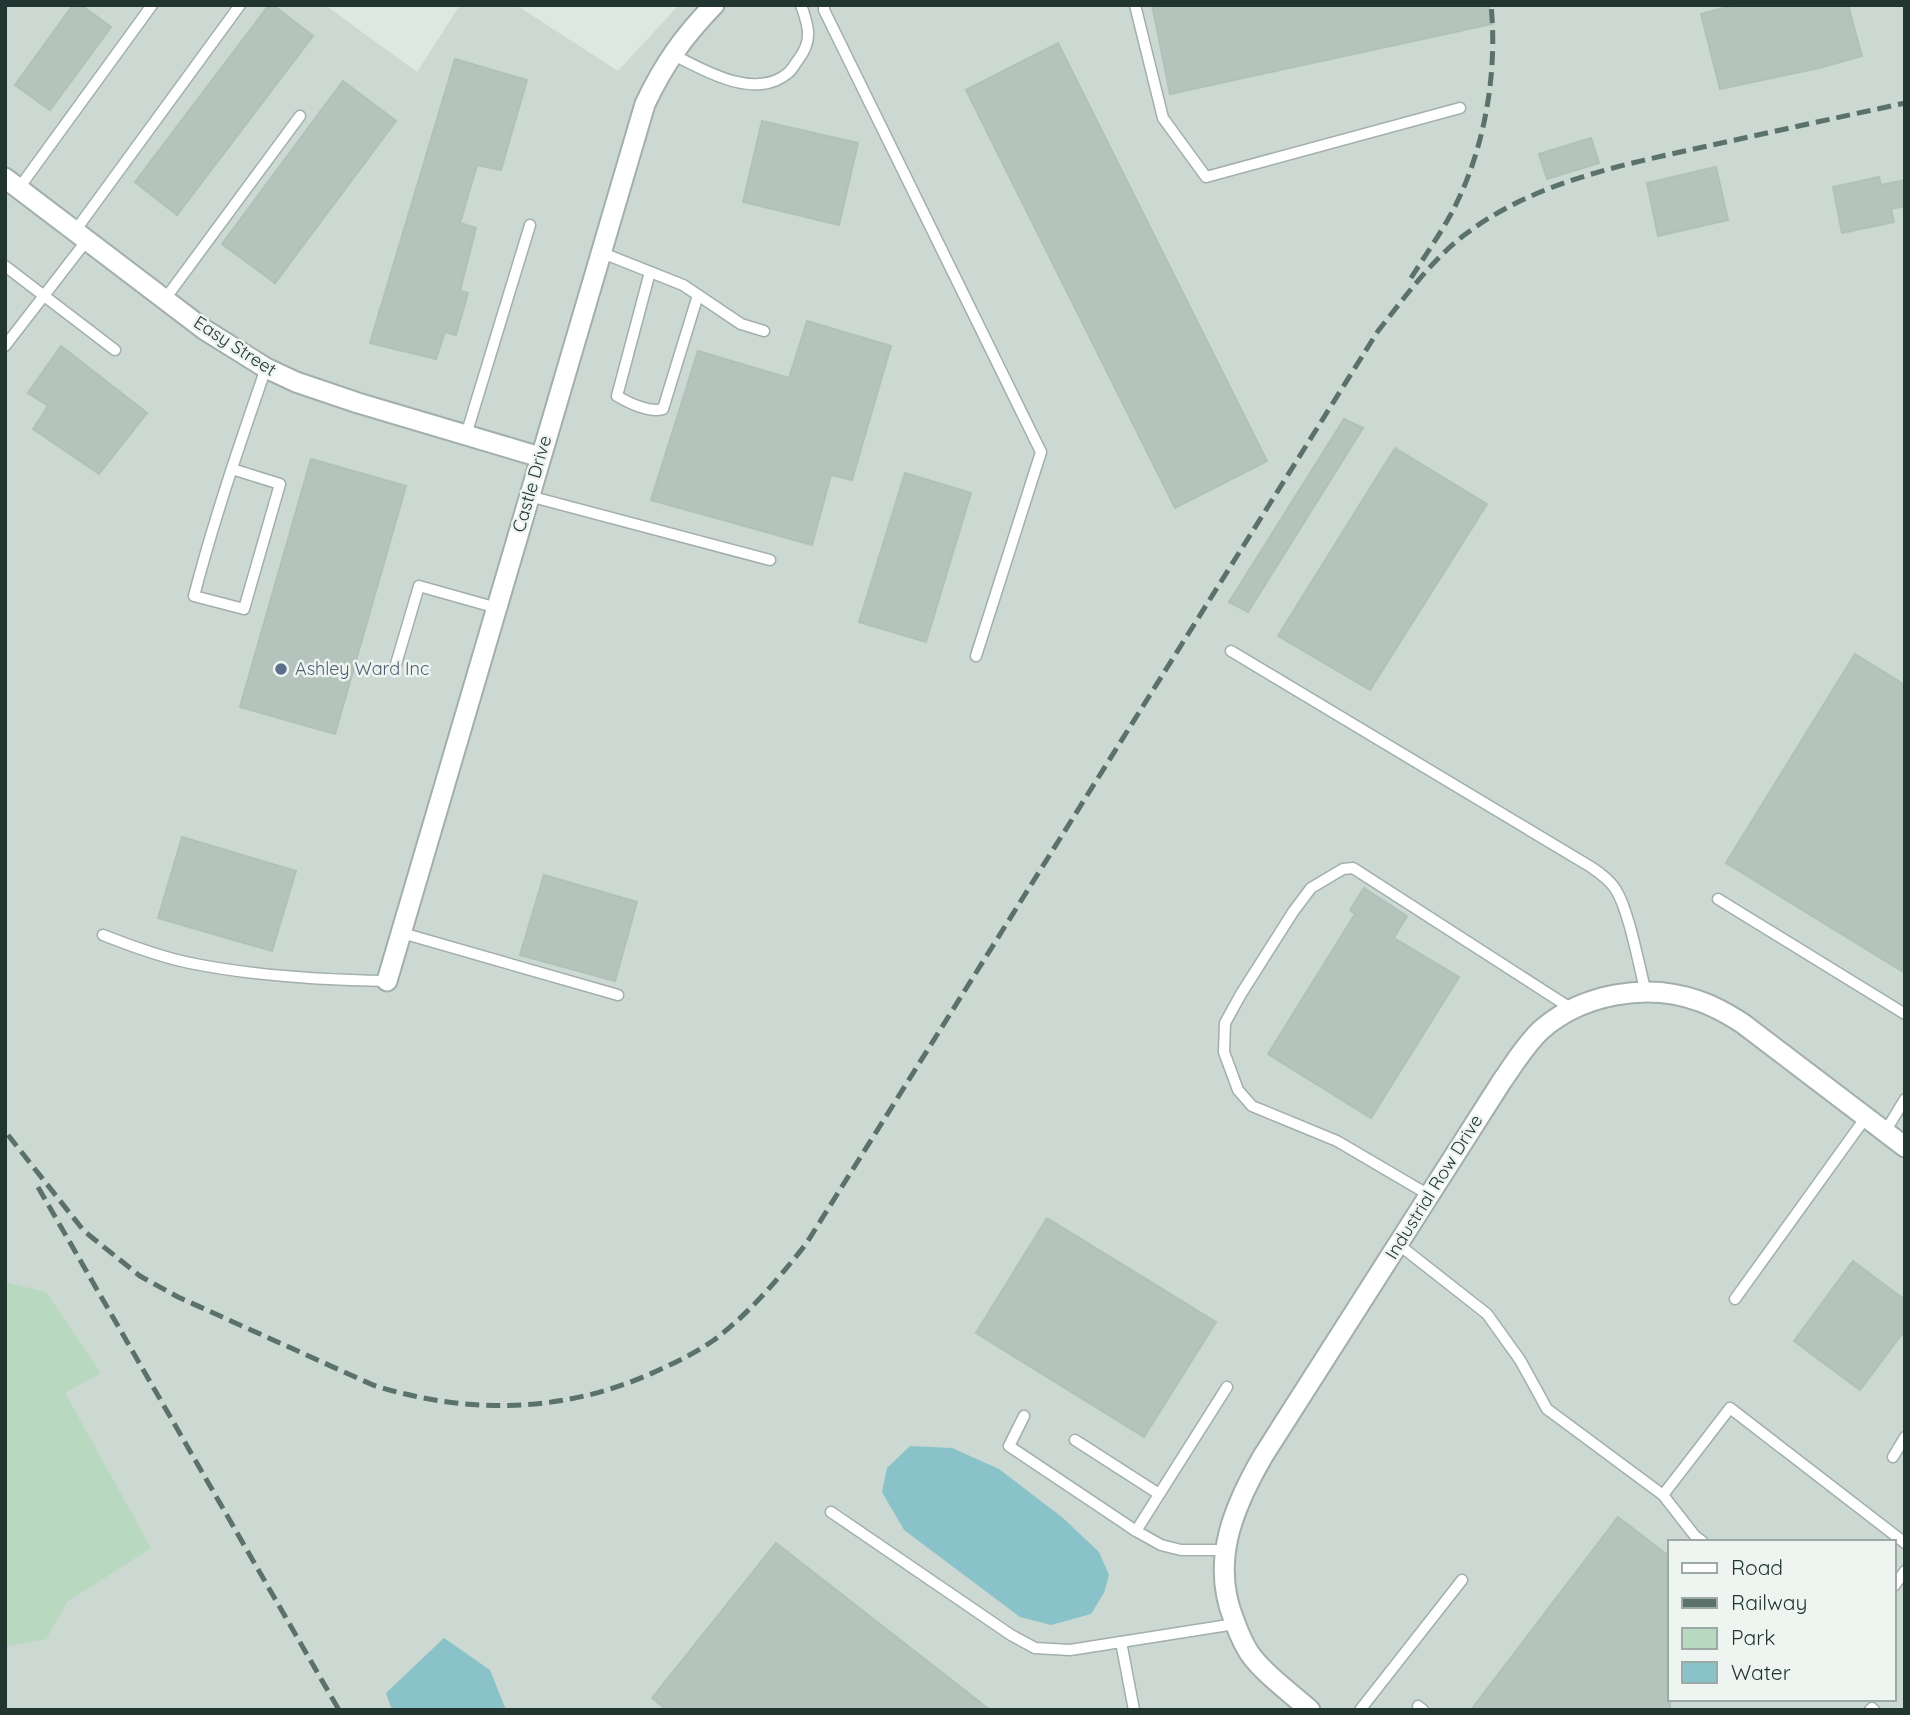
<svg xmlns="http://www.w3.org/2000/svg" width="1910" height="1715" font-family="Quicksand,sans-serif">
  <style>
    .built { fill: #ccd8d2; fill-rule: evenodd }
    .green { fill: #b8d8c0 }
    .water { fill: #8ac2c9 }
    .building { fill: #b4c3bc; stroke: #b1c1ba; stroke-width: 2 }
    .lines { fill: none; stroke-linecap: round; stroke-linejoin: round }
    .lane-casing { stroke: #a2afaa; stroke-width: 13 }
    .street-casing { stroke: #a2afaa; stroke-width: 23 }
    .lane { stroke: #fff; stroke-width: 10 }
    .street { stroke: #fff; stroke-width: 19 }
    .rail { stroke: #5b726b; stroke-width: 5; stroke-dasharray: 14 7; stroke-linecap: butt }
    .service-dot { fill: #5c6f8a; stroke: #eef5f1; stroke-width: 2.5 }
    .labels { text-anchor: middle; stroke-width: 5; stroke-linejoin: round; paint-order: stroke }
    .street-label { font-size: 18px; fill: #213630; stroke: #eef5f1 }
    .service-label { font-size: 18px; fill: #4e5e75; stroke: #eef5f1; text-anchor: start }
  </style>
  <rect width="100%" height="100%" fill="#dee8e3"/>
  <path class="built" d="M5 5H325L417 72 460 5H516L618 71 679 5H1905V1710H5ZM1670 1542H1894V1699H1670Z"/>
  <path class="green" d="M5 1282 46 1292 101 1373 65 1393 151 1548 67 1602 46 1639 5 1647Z"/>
  <g class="water">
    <path d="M910 1446 952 1448 999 1469 1063 1518 1099 1552 1109 1575 1104 1593 1091 1614 1051 1625 1020 1617 904 1530 882 1492 887 1468Z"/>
    <path d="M444 1638 490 1670 506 1710H392L386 1693Z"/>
  </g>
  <g class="building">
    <path d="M73 5H81L111 27 50 110 15 85Z"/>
    <path d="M269 5H273L313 36 177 215 135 182Z"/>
    <path d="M1152 5H1488L1492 24 1170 94Z"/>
    <path d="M1735 5H1848L1862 56 1819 68 1720 89 1701 14Z"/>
    <path d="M1058 43 1267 461 1175 508 966 90Z"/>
    <path d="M455 59 527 80 501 170 477 165 460 223 476 228 460 291 468 293 456 335 445 332 436 359 370 343Z"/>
    <path d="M343 81 396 121 275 283 222 244Z"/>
    <path d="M762 121 858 143 839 225 743 202Z"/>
    <path d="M1591 138 1599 163 1547 179 1539 154Z"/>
    <path d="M1716 167 1728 220 1658 236 1647 183Z"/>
    <path d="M1879 177 1881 185 1905 180V206L1891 209 1894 222 1842 233 1833 187Z"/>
    <path d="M807 321 891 346 852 480 831 475 812 545 651 500 698 351 789 378Z"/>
    <path d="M61 346 147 413 99 474 33 429 48 406 28 393Z"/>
    <path d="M1344 419 1363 428 1248 612 1229 602Z"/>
    <path d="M1395 448 1487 504 1370 690 1278 636Z"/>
    <path d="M311 459 406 486 335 734 240 707Z"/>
    <path d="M905 473 971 493 926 642 859 622Z"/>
    <path d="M1855 654 1905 685V973L1726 863Z"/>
    <path d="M182 837 296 871 272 951 158 918Z"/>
    <path d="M544 875 637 902 615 981 520 955Z"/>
    <path d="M1364 888 1407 916 1394 938 1459 977 1371 1118 1268 1054 1355 914 1350 910Z"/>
    <path d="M1047 1218 1216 1322 1144 1437 976 1333Z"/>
    <path d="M1853 1261 1905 1300V1330L1860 1390 1794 1341Z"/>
    <path d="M1618 1517 1670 1557V1710H1471Z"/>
    <path d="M776 1543 990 1710H667L652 1698Z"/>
  </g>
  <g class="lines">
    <defs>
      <g id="lane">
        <path d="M824 5V10L1041 452 976 656"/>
        <path d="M1135 5 1163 118 1206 177 1460 108"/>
        <path d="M672 54C703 70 755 101 788 73 792 70 795 64 798 60 813 41 809 27 801 5"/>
        <path d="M19 188 152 5"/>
        <path d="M75 231 240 5"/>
        <path d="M600 252 683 285 741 324 764 331"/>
        <path d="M5 266 115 350"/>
        <path d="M650 272 617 396C629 403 650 413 663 409L698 295"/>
        <path d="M165 299 300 116"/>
        <path d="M5 346 87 240"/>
        <path d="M466 435 530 225"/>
        <path d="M232 469 280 484 244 609 194 596C214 519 240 443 266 368"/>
        <path d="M529 496 770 560"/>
        <path d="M1231 651 1591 867C1600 873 1610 880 1616 890 1629 911 1639 966 1646 993"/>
        <path d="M396 664 419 586 497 608"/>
        <path d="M1718 899 1905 1014"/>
        <path d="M402 933 618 995"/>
        <path d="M103 935C131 946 160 957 190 963 254 976 321 980 387 981"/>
        <path d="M1885 1132 1905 1099"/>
        <path d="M1429 1195 1337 1141 1252 1106 1238 1090 1224 1052 1225 1023 1241 994 1293 912 1311 888 1343 869 1353 868 1572 1009"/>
        <path d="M1398 1244 1487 1314 1520 1360 1547 1409 1663 1495 1695 1536 1703 1542"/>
        <path d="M1735 1299 1866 1117"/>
        <path d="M1024 1416 1009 1446 1136 1531 1161 1545 1181 1550H1225"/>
        <path d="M1075 1440 1159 1494"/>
        <path d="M1893 1457 1905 1437"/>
        <path d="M1663 1495 1730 1408 1905 1543"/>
        <path d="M831 1512 1011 1635 1035 1648 1070 1650 1235 1624"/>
        <path d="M1136 1531 1227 1387"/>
        <path d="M1894 1586 1905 1571"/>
        <path d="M1121 1642 1134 1710"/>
        <path d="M1418 1706 1423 1710"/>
        <path d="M1360 1710 1462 1580"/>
        <path d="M1870 1710 1872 1708 1874 1710"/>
      </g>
      <g id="street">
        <path d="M5 178 205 330 266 368 296 382 358 403 540 457"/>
        <path d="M387 981 645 104C664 64 683 37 714 5"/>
        <path d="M1310 1710C1291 1693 1269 1678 1253 1658 1244 1647 1239 1634 1234 1620 1210 1561 1234 1506 1263 1456L1502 1081C1514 1064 1525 1045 1541 1030 1582 994 1647 982 1699 1001 1714 1006 1728 1014 1742 1023L1905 1147"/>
      </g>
    </defs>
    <use href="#lane" class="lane-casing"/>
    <use href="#street" class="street-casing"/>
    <use href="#lane" class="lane"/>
    <use href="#street" class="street"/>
    <g class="rail">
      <path d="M1411 278C1424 257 1439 236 1451 214 1484 153 1498 74 1491 5"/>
      <path d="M8 1135 84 1231 140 1276 178 1297 373 1385C470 1416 571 1413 663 1368 681 1360 698 1351 714 1340 750 1313 778 1279 806 1244L1378 331C1405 297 1432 259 1467 233 1538 180 1627 164 1712 145 1776 131 1840 117 1905 103"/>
      <path d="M38 1187 339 1710"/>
    </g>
  </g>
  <circle class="service-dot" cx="281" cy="669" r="7"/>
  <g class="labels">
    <g class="street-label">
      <text transform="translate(235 346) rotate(33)" y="6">Easy Street</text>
      <text transform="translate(532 484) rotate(-74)" y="6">Castle Drive</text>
      <text transform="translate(1434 1187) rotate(-58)" y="6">Industrial Row Drive</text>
    </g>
    <g class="service-label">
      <text x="295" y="675">Ashley Ward Inc</text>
    </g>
  </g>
  <rect width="1910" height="1715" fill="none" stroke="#213630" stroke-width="14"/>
  <rect x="1668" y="1540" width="228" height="161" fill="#eef5f1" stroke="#9ca9a4" stroke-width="2"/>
  <rect x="1682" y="1563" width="35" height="10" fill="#ffffff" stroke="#9ca9a4" stroke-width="2"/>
  <text x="1731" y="1575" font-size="21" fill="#213630">Road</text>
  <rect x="1682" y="1598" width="35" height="10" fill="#5b726b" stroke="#9ca9a4" stroke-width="2"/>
  <text x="1731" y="1610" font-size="21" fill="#213630">Railway</text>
  <rect x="1682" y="1628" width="35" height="21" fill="#b8d8c0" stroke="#9ca9a4" stroke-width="2"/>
  <text x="1731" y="1645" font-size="21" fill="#213630">Park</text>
  <rect x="1682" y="1662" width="35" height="21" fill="#8ac2c9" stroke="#9ca9a4" stroke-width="2"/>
  <text x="1731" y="1680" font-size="21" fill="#213630">Water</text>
</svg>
